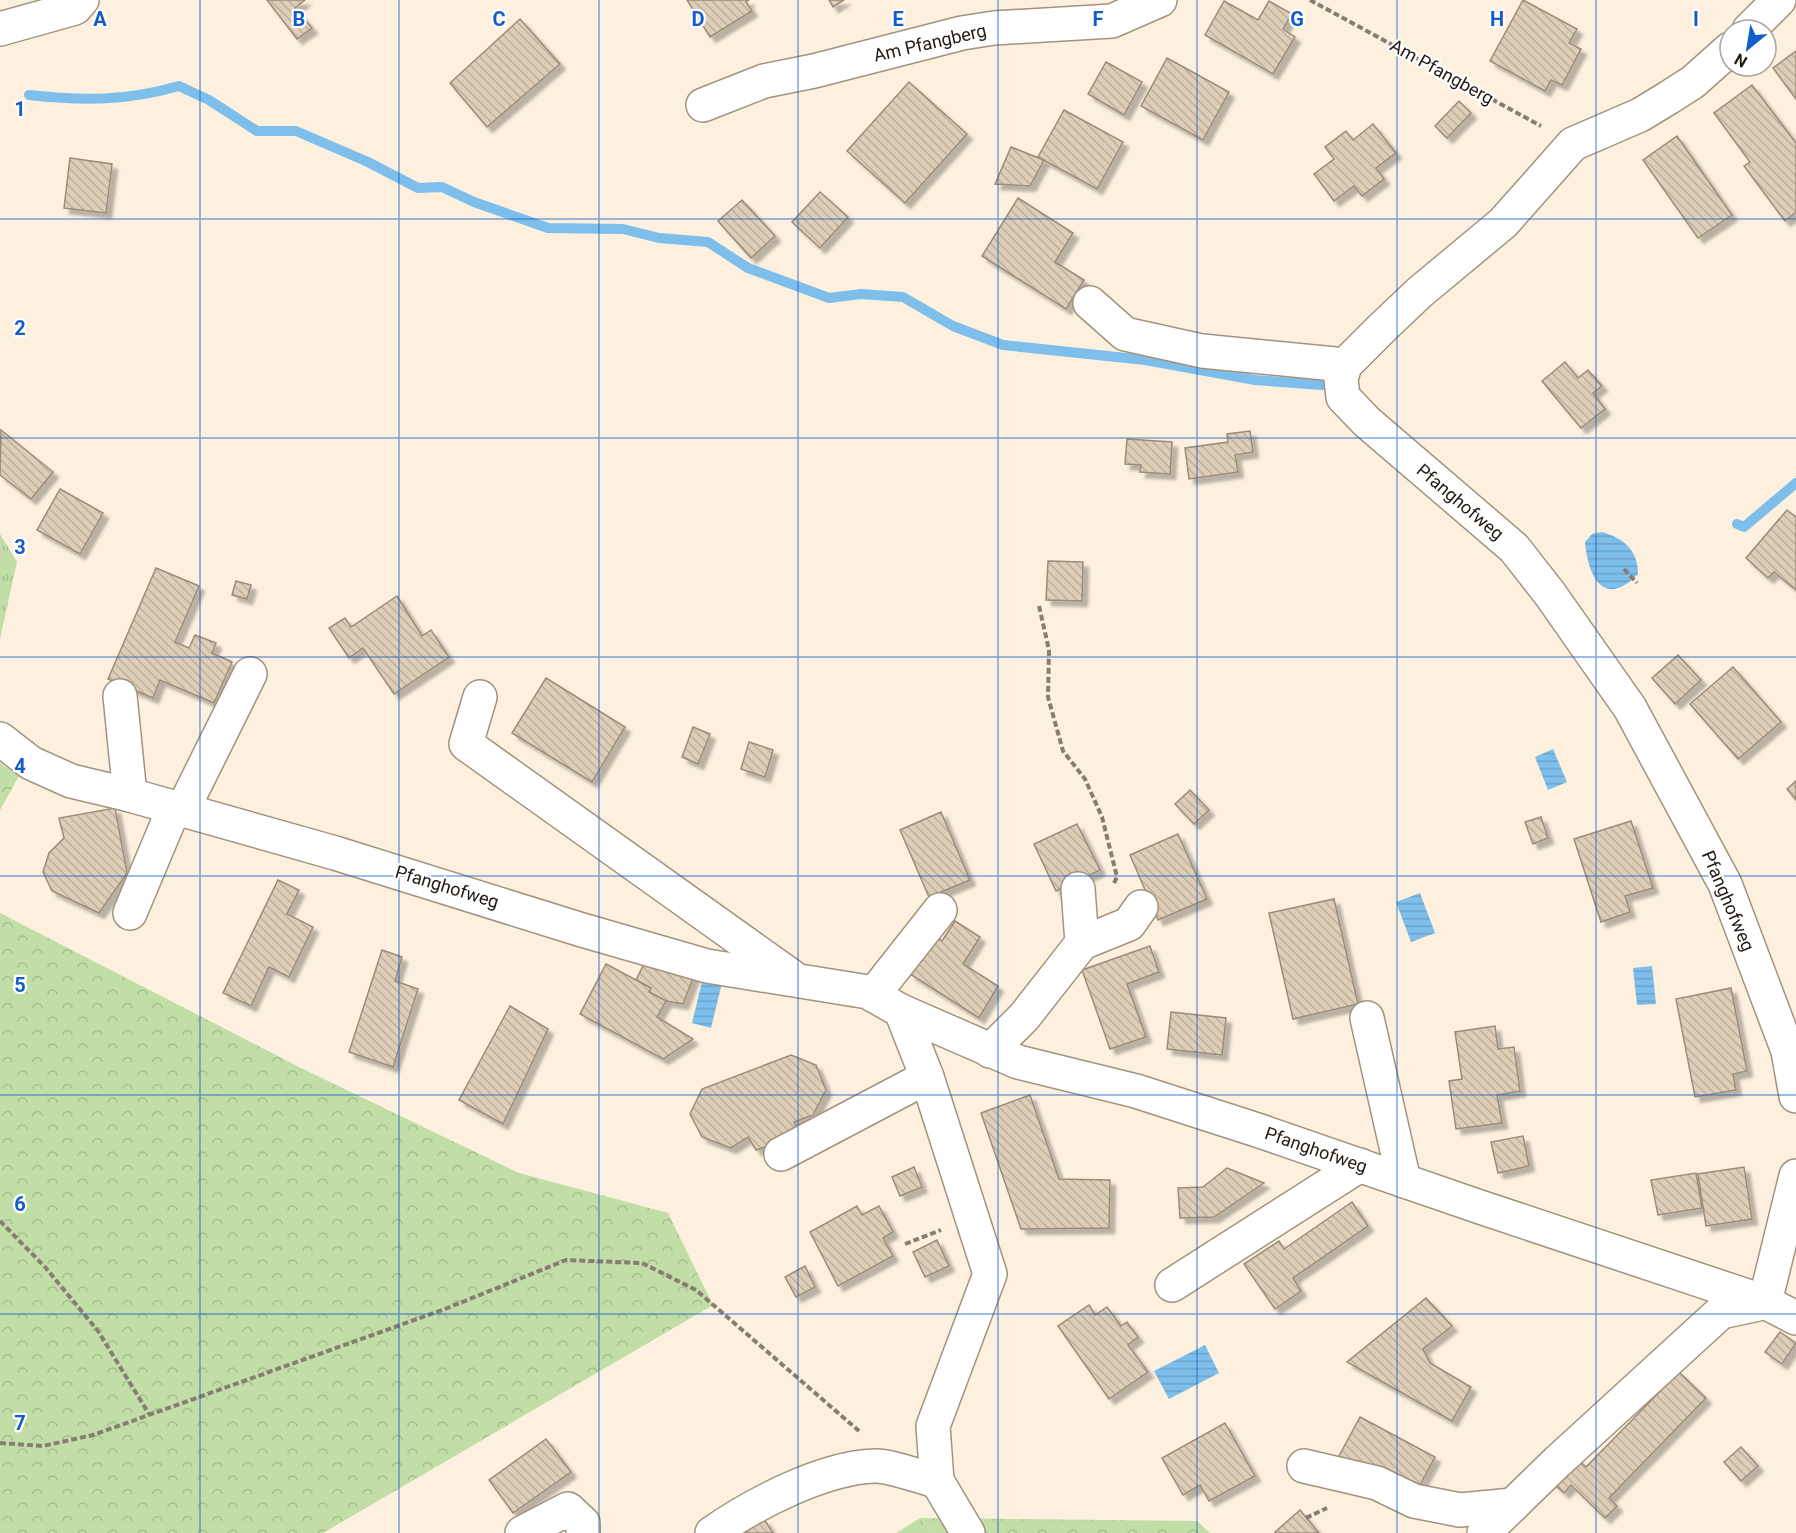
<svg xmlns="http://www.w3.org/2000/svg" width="1796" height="1533" font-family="Roboto,sans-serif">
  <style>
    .grass { fill: url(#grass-tufts) }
    .forest { fill: url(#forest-crowns) }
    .water { fill: url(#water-rules) }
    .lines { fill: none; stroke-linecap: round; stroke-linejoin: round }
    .stream { stroke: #7dbeeb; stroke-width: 10 }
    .building { fill: url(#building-back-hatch); stroke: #9b8c78; stroke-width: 1.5; filter: url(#shadow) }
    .minor-casing { stroke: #a2937e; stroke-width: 36 }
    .path { stroke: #877d71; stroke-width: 4; stroke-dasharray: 6 3; stroke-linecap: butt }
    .minor { stroke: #fff; stroke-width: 33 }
    .grid { fill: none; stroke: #125dc7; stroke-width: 1.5; stroke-opacity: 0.55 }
    .labels { text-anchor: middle; stroke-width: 4.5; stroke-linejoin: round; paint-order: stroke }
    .street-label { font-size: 18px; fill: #201a12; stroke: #fff }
    .grid-label { font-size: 20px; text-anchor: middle; font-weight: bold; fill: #125dc7; stroke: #fff; stroke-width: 4.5; stroke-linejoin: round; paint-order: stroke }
  </style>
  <defs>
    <pattern id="grass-tufts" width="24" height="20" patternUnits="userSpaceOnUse" patternTransform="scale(1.5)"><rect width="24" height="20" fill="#c1dea7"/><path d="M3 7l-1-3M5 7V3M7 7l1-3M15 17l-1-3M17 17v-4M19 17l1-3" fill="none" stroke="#a6be8f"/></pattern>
    <pattern id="forest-crowns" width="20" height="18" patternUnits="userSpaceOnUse" patternTransform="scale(1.5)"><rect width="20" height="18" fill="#c1dea7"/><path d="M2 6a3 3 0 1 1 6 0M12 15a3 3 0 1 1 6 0" fill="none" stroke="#a6be8f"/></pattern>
    <pattern id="water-rules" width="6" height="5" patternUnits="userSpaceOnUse" patternTransform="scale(1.5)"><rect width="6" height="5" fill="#7dbeeb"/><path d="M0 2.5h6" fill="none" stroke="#6ca3c8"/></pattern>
    <pattern id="building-back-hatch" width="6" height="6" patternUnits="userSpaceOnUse" patternTransform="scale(1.5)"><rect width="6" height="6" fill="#deceb8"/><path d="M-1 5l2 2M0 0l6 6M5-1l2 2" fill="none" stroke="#beb09d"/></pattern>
    <filter id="shadow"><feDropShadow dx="5.5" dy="5.5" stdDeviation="1.5" flood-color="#0004"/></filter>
  </defs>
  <rect width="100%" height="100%" fill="#fdf0de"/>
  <g class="grass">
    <path d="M0 534 17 562 0 639Z"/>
    <path d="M920 1518 932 1533H896Z"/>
  </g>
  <g class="forest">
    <path d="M0 763 19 776 0 810Z"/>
    <path d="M0 913 301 1068 519 1173 668 1213 713 1305 323 1533H0Z"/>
    <path d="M920 1518 1197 1521 1210 1533H932Z"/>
  </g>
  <g class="water">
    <path d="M1602 532C1623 538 1638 550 1638 574 1604 609 1588 577 1585 542L1592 534Z"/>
    <path d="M1553 749 1567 782 1548 790 1535 757Z"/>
    <path d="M1420 893 1435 933 1411 942 1396 902Z"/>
    <path d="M1652 966 1656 1004 1637 1005 1633 968Z"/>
    <path d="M703 978 722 983 711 1028 692 1023Z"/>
    <path d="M1205 1345 1219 1373 1169 1399 1154 1371Z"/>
  </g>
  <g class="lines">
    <g class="stream">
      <path d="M29 95C83 101 127 101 179 86L209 100 257 131H296L368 162 418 188 442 187 474 202 548 228 623 229 659 238 708 242 748 268 829 298 861 294 903 297 953 326 1003 345 1145 360 1255 380 1322 385"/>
      <path d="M1737 524 1744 527 1796 483"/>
    </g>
  </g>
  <g class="building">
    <path d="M267 0H305L295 8 312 28 297 39Z"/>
    <path d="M687 0H749L746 2 752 11 710 37Z"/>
    <path d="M829 0H844L833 7Z"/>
    <path d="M1523 0 1577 29 1569 43 1581 49 1562 85 1551 80 1545 91 1490 61Z"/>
    <path d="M1224 1 1258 20 1269 1 1292 14 1283 29 1295 37 1273 74 1205 35Z"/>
    <path d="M520 19 560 64 487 127 450 83Z"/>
    <path d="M1796 51V99L1773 68Z"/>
    <path d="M1167 58 1229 92 1203 140 1141 106Z"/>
    <path d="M1106 62 1142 82 1124 115 1088 94Z"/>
    <path d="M909 82 967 134 905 203 847 151Z"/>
    <path d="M1752 85 1796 143V212L1785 221 1744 166 1750 162 1714 113Z"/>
    <path d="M1459 101 1471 113 1447 138 1435 126Z"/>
    <path d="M1064 110 1123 142 1097 189 1038 157Z"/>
    <path d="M1373 124 1396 153 1376 168 1384 179 1362 196 1354 186 1334 201 1314 174 1334 159 1325 147 1346 131 1353 140Z"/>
    <path d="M1677 136 1732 215 1698 238 1643 160Z"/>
    <path d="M1011 147 1044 160 1030 186 995 184Z"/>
    <path d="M70 158 112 164 106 213 64 208Z"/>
    <path d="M820 192 848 217 820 248 792 222Z"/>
    <path d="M1018 198 1073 233 1055 262 1084 280 1066 309 982 256Z"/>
    <path d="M742 200 775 236 751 258 718 221Z"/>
    <path d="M1565 362 1578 378 1588 370 1602 386 1593 393 1605 409 1581 428 1542 381Z"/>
    <path d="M1 430 53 472 31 499 0 475Z"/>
    <path d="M1250 431 1253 452 1235 455 1238 472 1189 479 1185 448 1228 442 1227 434Z"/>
    <path d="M1127 439 1172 442 1170 474 1140 472 1141 465 1125 464Z"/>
    <path d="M60 489 103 513 80 554 37 530Z"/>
    <path d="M1787 510 1796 517V590L1774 572 1768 578 1746 558Z"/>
    <path d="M1048 561 1083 562 1082 601 1046 600Z"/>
    <path d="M156 568 199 586 175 642 189 648 195 635 216 643 212 653 232 662 214 703 160 680 153 698 108 679Z"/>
    <path d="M236 581 251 585 247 599 232 595Z"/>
    <path d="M397 596 422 636 431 630 449 657 394 694 363 648 349 658 329 628 345 618 351 627Z"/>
    <path d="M1678 655 1701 680 1675 704 1652 678Z"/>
    <path d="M1733 667 1781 722 1738 759 1690 704Z"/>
    <path d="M546 678 625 727 592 782 512 733Z"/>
    <path d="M693 727 710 734 698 764 682 757Z"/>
    <path d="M749 742 773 750 765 777 741 769Z"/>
    <path d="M1796 781V800L1787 789Z"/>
    <path d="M1190 790 1209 810 1194 824 1175 804Z"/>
    <path d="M115 808 127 873 99 913 52 891 43 872 49 853 64 838 59 818Z"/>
    <path d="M941 812 970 880 929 897 900 830Z"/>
    <path d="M1541 817 1548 838 1533 844 1525 822Z"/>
    <path d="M1631 821 1653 888 1625 896 1630 912 1601 922 1574 839Z"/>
    <path d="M1077 824 1100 870 1056 891 1034 844Z"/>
    <path d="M1178 834 1207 899 1158 920 1130 855Z"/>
    <path d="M278 880 299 890 287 914 313 927 289 977 269 967 251 1006 223 993Z"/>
    <path d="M1334 899 1358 1004 1293 1019 1269 913Z"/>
    <path d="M955 921 980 937 963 964 998 986 979 1018 910 974 934 936 942 941Z"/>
    <path d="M1150 946 1159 972 1127 984 1146 1037 1110 1049 1082 970Z"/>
    <path d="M382 950 402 957 395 981 418 989 393 1067 349 1052Z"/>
    <path d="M646 960 695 973 683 1004 666 1001 649 992 651 988 636 980Z"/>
    <path d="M606 964 651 988 649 992 666 1001 657 1017 693 1039 663 1059 580 1014Z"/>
    <path d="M1731 988 1747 1071 1733 1074 1736 1090 1695 1097 1676 999Z"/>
    <path d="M510 1006 548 1029 503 1124 459 1100Z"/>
    <path d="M1171 1012 1226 1018 1222 1055 1167 1049Z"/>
    <path d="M1495 1026 1498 1049 1514 1047 1520 1091 1497 1095 1502 1123 1456 1129 1449 1081 1462 1079 1455 1032Z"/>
    <path d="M791 1055 816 1065 826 1090 813 1115 794 1122 800 1135 756 1150 748 1137 731 1148 702 1137 690 1114 702 1089Z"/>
    <path d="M1030 1095 1059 1179 1110 1180 1109 1228 1021 1229 981 1113Z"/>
    <path d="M1523 1136 1529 1166 1498 1173 1491 1142Z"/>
    <path d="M914 1167 922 1187 900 1196 892 1177Z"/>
    <path d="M1744 1167 1752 1219 1706 1226 1698 1174Z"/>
    <path d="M1227 1168 1264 1183 1214 1217 1180 1218 1178 1188 1203 1187Z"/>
    <path d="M1696 1173 1702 1208 1658 1215 1651 1180Z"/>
    <path d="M1352 1202 1368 1226 1293 1278 1301 1291 1275 1309 1244 1264 1279 1241 1284 1249Z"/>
    <path d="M857 1206 862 1215 879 1206 893 1232 883 1238 893 1256 838 1286 810 1232Z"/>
    <path d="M937 1240 949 1266 925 1277 913 1252Z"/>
    <path d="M805 1266 815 1287 796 1297 785 1277Z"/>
    <path d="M1426 1298 1452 1326 1423 1349 1430 1363 1471 1387 1452 1421 1347 1362Z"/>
    <path d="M1089 1305 1095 1315 1107 1307 1121 1326 1127 1322 1138 1337 1128 1345 1148 1372 1109 1399 1058 1326Z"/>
    <path d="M1780 1332 1796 1343 1782 1364 1765 1352Z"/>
    <path d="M1679 1372 1706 1398 1609 1498 1617 1506 1605 1518 1571 1485 1564 1493 1551 1481 1575 1457 1586 1467Z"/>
    <path d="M1360 1417 1435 1457 1419 1487 1377 1466 1373 1474 1339 1456Z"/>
    <path d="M1225 1423 1255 1476 1209 1501 1200 1485 1183 1495 1162 1458Z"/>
    <path d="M546 1439 571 1472 513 1513 489 1480Z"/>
    <path d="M1741 1447 1758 1466 1741 1481 1724 1462Z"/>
    <path d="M1300 1510 1319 1533H1276L1275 1532Z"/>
    <path d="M764 1519 773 1533H744Z"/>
  </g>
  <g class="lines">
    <defs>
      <g id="minor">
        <path d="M0 29 75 8 82 0"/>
        <path d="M1749 30 1779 0"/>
        <path d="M1730 49 1693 82 1668 98 1640 115 1573 144 1503 223 1420 292 1382 328 1345 365 1341 379 1343 397 1367 422 1514 548 1550 594 1630 708 1725 884 1788 1051 1796 1096"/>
        <path d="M703 105 764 81 814 71 962 33 994 28 1112 21 1160 0"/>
        <path d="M1090 303 1125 334 1202 351 1345 365"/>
        <path d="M120 696 130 795"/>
        <path d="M480 697 466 744 791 976"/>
        <path d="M0 739 31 763 71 781 130 795 335 853 582 930 707 966 868 992 901 1011 1018 1062 1136 1091 1260 1131 1477 1206 1765 1302 1796 1318"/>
        <path d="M182 811 250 674"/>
        <path d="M130 913 174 808"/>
        <path d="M1082 943 1129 924 1141 907"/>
        <path d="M873 995 940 910"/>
        <path d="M901 1011 927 1077 990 1274 933 1426 937 1481 968 1533"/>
        <path d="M1367 1018 1404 1181"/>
        <path d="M990 1051 1024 1017 1082 943 1078 889"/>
        <path d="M781 1154 927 1077"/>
        <path d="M1172 1285 1360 1165"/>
        <path d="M1765 1302 1796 1176"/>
        <path d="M1304 1466 1377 1483 1414 1501 1460 1510 1513 1505"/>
        <path d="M522 1533 568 1509 583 1523V1533"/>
        <path d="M712 1533C754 1504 822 1468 874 1466 889 1465 920 1477 937 1481"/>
        <path d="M1484 1533 1557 1462 1721 1312 1763 1303"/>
      </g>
    </defs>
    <use href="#minor" class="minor-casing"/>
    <g class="path">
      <path d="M1310 0 1541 126"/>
      <path d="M1624 569 1637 583"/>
      <path d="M1039 606 1049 650 1048 697 1063 751 1085 779 1102 817 1117 877 1114 883"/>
      <path d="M0 1221 45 1267 98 1331 149 1414"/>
      <path d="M905 1244 941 1230"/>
      <path d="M0 1443 43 1446 93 1435 445 1309 566 1260 642 1263 696 1290 859 1431"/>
      <path d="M1306 1518 1327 1508"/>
    </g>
    <use href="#minor" class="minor"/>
  </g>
  <path class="grid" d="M200 0V1533M399 0V1533M599 0V1533M798 0V1533M998 0V1533M1197 0V1533M1397 0V1533M1596 0V1533M0 219H1796M0 438H1796M0 657H1796M0 876H1796M0 1095H1796M0 1314H1796"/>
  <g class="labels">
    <g class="street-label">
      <text transform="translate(930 43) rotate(-13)" y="6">Am Pfangberg</text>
      <text transform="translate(1442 72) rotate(29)" y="6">Am Pfangberg</text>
      <text transform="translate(1460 502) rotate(40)" y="6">Pfanghofweg</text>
      <text transform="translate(447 887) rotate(17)" y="6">Pfanghofweg</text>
      <text transform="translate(1728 901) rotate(67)" y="6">Pfanghofweg</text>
      <text transform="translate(1316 1150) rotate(19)" y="6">Pfanghofweg</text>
    </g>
  </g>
  <g class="grid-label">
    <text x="100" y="26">A</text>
    <text x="299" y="26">B</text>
    <text x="499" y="26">C</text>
    <text x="698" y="26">D</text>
    <text x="898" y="26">E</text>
    <text x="1098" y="26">F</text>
    <text x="1297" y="26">G</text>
    <text x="1497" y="26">H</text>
    <text x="1696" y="26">I</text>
    <text x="20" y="116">1</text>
    <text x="20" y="335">2</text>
    <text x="20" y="554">3</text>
    <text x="20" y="773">4</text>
    <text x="20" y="992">5</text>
    <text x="20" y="1211">6</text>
    <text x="20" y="1430">7</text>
  </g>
  <g transform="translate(1748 48) rotate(210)"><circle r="28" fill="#ffffff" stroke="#a6a3a0" stroke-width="1.5"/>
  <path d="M0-4.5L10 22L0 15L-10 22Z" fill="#125dc7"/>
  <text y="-9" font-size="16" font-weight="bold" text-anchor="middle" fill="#201a12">N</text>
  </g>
</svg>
